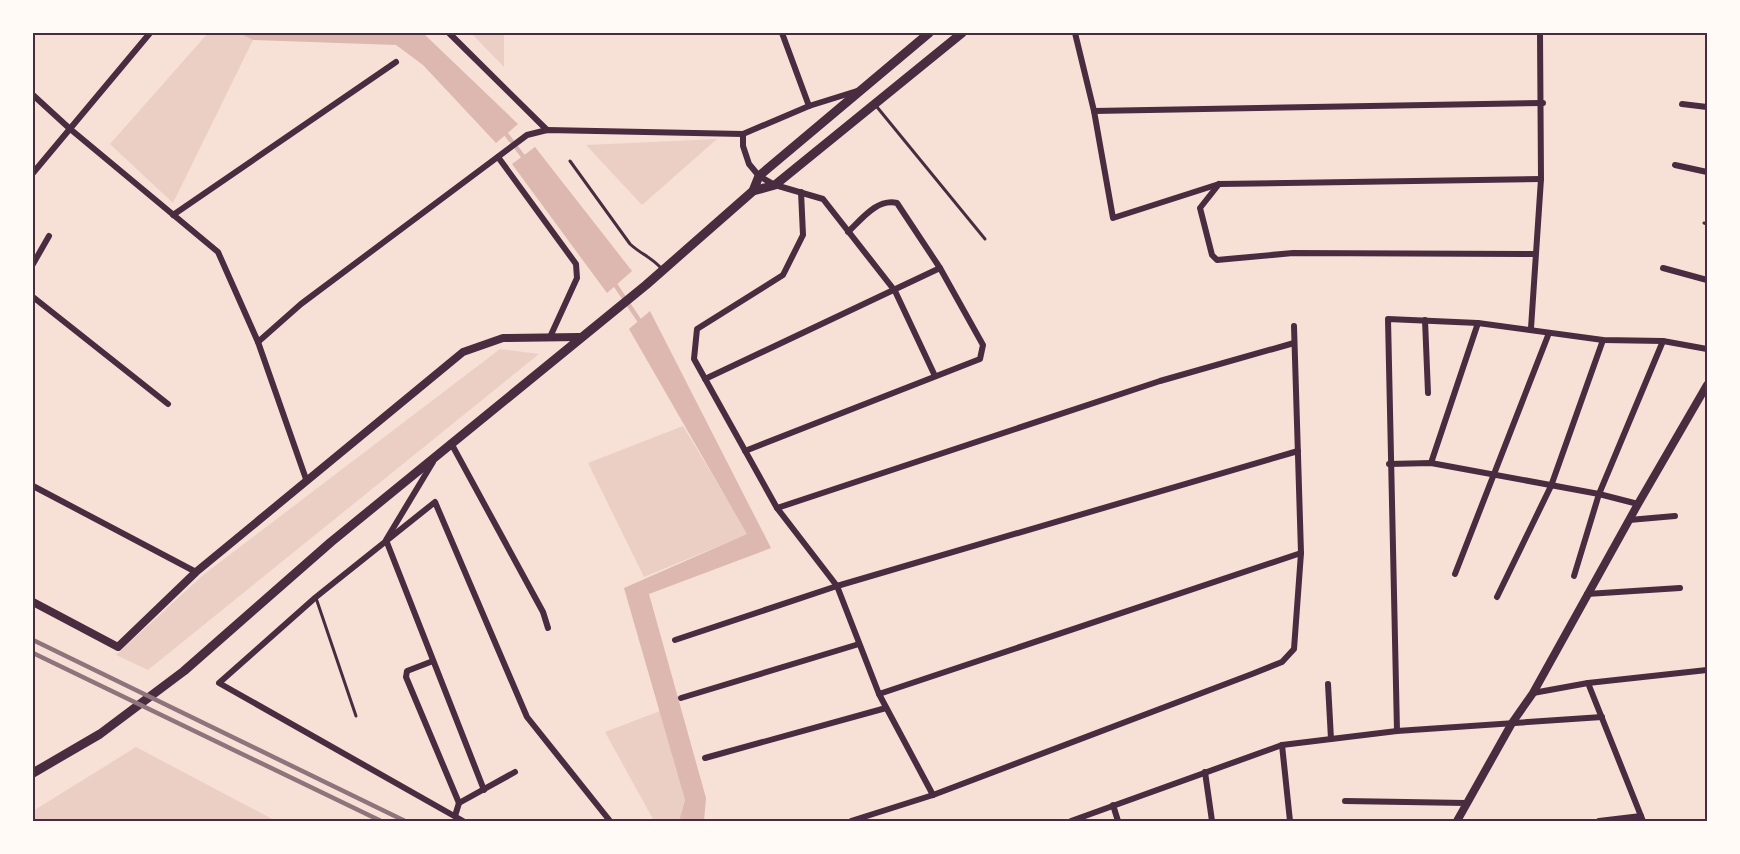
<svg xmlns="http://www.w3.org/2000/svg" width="1740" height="854" font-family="'Source Sans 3',sans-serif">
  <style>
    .green { fill: #ebcfc5 }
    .water { fill: #dcb8b0 }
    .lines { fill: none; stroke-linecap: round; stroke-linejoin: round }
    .stream { stroke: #dcb8b0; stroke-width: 4.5 }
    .service { stroke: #4a2c40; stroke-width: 3 }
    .minor { stroke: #4a2c40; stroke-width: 6 }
    .tertiary { stroke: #4a2c40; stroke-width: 8 }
    .secondary { stroke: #4a2c40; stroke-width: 9 }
    .rail { stroke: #8f747c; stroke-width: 4.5 }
    .neatline { fill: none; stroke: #4a2c40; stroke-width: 2 }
  </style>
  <rect width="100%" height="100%" fill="#f7e1d7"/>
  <g class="green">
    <path d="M208 33H239L253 40 173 203 110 144Z"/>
    <path d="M471 33H504V67Z"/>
    <path d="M717 139 642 205 586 145Z"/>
    <path d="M500 349 539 354 148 670 116 655 203 575Z"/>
    <path d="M683 426 748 534 644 577 588 463Z"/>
    <path d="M660 711 685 800 679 821H654L605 732Z"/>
    <path d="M136 747 276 821H33V811Z"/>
  </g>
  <g class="water">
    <path d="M239 33H423L518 124 496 143 423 65 396 45 253 40Z"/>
    <path d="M535 147 632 271 607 293 512 164Z"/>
    <path d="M650 311 771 548 649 594 706 798 704 821H679L685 800 624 588 747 534 629 329Z"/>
  </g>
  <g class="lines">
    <g class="stream">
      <path d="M503 130 525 159"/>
      <path d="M612 280 641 323"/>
    </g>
    <g class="service">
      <path d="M877 107 985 239"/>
      <path d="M570 161 630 244C642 255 650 256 662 269"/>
      <path d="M1704 223 1707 224"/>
      <path d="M316 598 356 716"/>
    </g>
    <g class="minor">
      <path d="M449 33 547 130"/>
      <path d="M782 33 809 106"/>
      <path d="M1075 33 1094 111 1113 218 1219 184 1541 179"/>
      <path d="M33 95 69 128 218 252 258 342 306 479"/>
      <path d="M1682 104 1707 107"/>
      <path d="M1094 111 1543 103"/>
      <path d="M743 134V146L749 164 759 176 775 185 823 199 895 291 935 376"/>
      <path d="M498 157 576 264 577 278 550 337"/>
      <path d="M1675 165 1707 172"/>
      <path d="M33 173 150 33"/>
      <path d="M1219 184 1200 208 1212 255 1217 260 1293 253 1535 254"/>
      <path d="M801 192 803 235 783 275 697 329 694 359 777 508 837 586 879 694 933 795"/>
      <path d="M173 215 396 62"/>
      <path d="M33 264 49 236"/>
      <path d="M1663 268 1707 280"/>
      <path d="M33 297 168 404"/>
      <path d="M1425 320 1428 393"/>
      <path d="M1531 328 1541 179 1540 33"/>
      <path d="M258 342 301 304 527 135 547 130 743 134 809 106 857 91"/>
      <path d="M705 379 940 268"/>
      <path d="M451 443 543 612 548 628"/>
      <path d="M745 451 980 359 983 345 940 268 897 203C877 198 861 220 848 232"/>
      <path d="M433 462 386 540 484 790"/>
      <path d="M1431 463 1478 323"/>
      <path d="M1389 464 1431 463 1599 494 1638 504"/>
      <path d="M33 486 196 572"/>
      <path d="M777 508 1160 381 1294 343"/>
      <path d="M1629 520 1675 516"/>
      <path d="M1455 574 1549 333"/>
      <path d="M1574 576 1599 494 1663 341"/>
      <path d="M1587 594 1680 588"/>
      <path d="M1497 597 1551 486 1603 340"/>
      <path d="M675 640 837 586 1298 451"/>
      <path d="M433 661 407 671 406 677 459 803"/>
      <path d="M1588 683 1707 670"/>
      <path d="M1328 684 1331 739"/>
      <path d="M1533 693 1588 683 1643 821"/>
      <path d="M879 694 1301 553"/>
      <path d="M681 698 859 644"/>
      <path d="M1397 731 1388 319 1478 323 1603 340 1663 341 1707 349"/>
      <path d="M1282 745 1290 821"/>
      <path d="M705 758 886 708"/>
      <path d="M1205 772 1212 821"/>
      <path d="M1345 801 1466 803"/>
      <path d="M1113 805 1118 821"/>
      <path d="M455 816 459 803 515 772"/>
      <path d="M463 821 219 683 316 597 435 502 527 717 610 821"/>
      <path d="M851 821 933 795 1252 674 1282 662 1294 649 1301 553 1294 326"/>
      <path d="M1071 821 1282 745 1397 731 1602 717"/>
      <path d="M1599 821 1641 816"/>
    </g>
    <g class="tertiary">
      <path d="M33 602 118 647 196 572 463 352 503 338 579 337"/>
      <path d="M1457 821 1512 723 1533 693 1638 504 1707 385"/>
    </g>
    <g class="secondary">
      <path d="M753 191 775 185 962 33"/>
      <path d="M33 773 100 734 184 671 331 542 646 285 753 191 759 176 929 33"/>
    </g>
    <g class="rail">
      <path d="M33 640 405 821"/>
      <path d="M33 653 381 821"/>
    </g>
  </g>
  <rect width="1740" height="854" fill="none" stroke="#fffaf5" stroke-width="69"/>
  <rect x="34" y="34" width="1672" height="786" class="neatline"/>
</svg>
